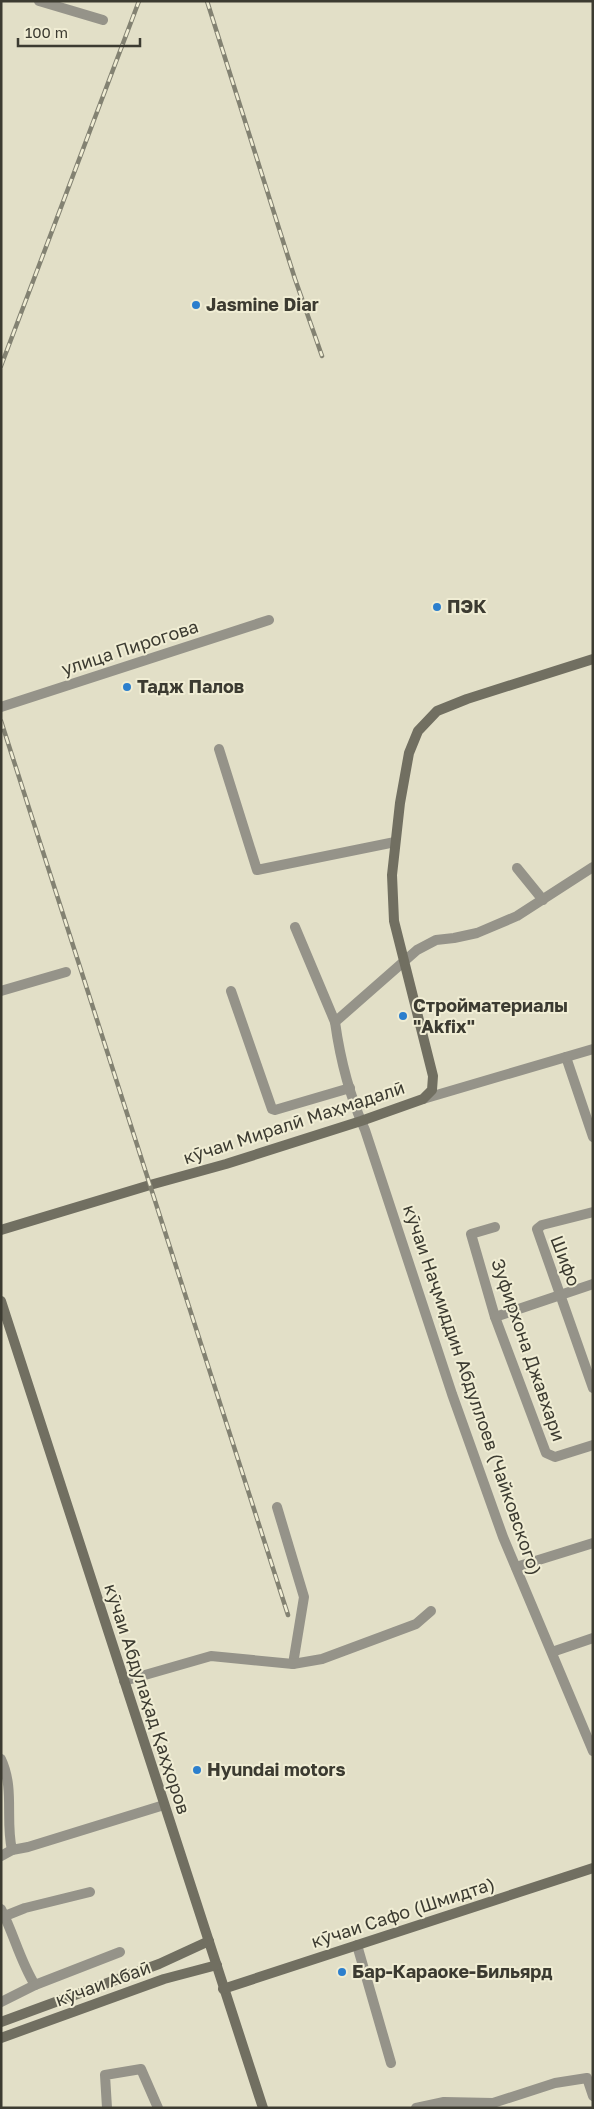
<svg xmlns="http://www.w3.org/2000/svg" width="594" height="2109" font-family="'Golos Text',sans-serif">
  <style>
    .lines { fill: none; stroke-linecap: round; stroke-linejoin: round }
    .street { stroke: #959389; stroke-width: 10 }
    .secondary { stroke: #716f61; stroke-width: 10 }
    .rail-casing { stroke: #838272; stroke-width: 4.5 }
    .rail { stroke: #f0edd4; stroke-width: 2.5; stroke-dasharray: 8; stroke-linecap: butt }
    .poi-dot { fill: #2c7fcd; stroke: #f0edd4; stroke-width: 2 }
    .labels { text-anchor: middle; stroke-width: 4; stroke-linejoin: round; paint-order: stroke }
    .poi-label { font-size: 18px; font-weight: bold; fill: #3c3b31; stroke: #f0edd4; text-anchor: start }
    .street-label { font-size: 18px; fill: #3c3b31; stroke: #f0edd4 }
  </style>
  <rect width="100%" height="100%" fill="#e2dfc7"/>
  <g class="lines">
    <g class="street">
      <path d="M39 1 103 20"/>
      <path d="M1 707 269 620"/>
      <path d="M219 749 257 870 395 842"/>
      <path d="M593 867 517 916 477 933 454 938 436 940 417 950 335 1022C340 1058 350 1097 365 1130L452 1394 503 1537 593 1751"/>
      <path d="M517 868 543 900"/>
      <path d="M295 927 335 1022"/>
      <path d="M1 991 66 972"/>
      <path d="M231 991 272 1109 275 1110 350 1088"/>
      <path d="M566 1057 593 1137"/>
      <path d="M423 1099 593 1049"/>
      <path d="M593 1212 542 1225 537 1229 593 1388"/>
      <path d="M495 1227 471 1234 495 1317 546 1453 555 1457 593 1445"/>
      <path d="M495 1317 593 1284"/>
      <path d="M277 1507 304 1597 293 1664"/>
      <path d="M516 1567 593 1543"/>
      <path d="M552 1652 593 1638"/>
      <path d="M124 1681 211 1656 293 1664 322 1659 416 1624 431 1611"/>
      <path d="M1 1759C15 1789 5 1820 12 1850"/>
      <path d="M1 1856 12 1850 28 1847 164 1805"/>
      <path d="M1 1909C14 1934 20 1961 35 1985"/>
      <path d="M5 1916 25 1908 90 1892"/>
      <path d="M357 1945 391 2063"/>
      <path d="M1 2002 35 1985 120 1952"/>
      <path d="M107 2108 105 2075 141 2069 158 2108"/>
      <path d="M416 2108 444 2102 493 2103 555 2083 587 2078 593 2096"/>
    </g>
    <g class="secondary">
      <path d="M1 1230 150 1185 226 1164 361 1121 423 1099 432 1090 433 1076 394 921 392 875 400 803 409 753 418 731 437 711 467 699 593 659"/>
      <path d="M1 1301 263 2108"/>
      <path d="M223 1989 593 1868"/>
      <path d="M1 2022 159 1964 209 1941"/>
      <path d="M1 2038 164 1979 217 1965"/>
    </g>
    <defs>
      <g id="rail">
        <path d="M207 1 295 279 322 356"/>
        <path d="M1 366 139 1"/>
        <path d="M1 721 288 1615"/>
      </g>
    </defs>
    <use href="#rail" class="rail-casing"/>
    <use href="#rail" class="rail"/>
  </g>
  <g class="poi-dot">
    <circle cx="196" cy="305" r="5"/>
    <circle cx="437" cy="607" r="5"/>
    <circle cx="127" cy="687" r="5"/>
    <circle cx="403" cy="1016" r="5"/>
    <circle cx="197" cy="1770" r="5"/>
    <circle cx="342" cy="1972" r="5"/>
  </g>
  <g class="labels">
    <g class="poi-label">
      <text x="206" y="311">Jasmine Diar</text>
      <text x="447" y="613">ПЭК</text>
      <text x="137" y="693">Тадж Палов</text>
      <text x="413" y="1012">Стройматериалы<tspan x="413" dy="21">"Akfix"</tspan></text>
      <text x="207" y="1776">Hyundai motors</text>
      <text x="352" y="1978">Бар-Караоке-Бильярд</text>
    </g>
    <g class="street-label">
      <text transform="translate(130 648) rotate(-18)" y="6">улица Пирогова</text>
      <text transform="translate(294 1123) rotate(-18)" y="6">кӯчаи Миралӣ Маҳмадалӣ</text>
      <text transform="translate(565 1261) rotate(69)" y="6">Шифо</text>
      <text transform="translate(528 1350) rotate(71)" y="6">Зуфирхона Джавхари</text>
      <text transform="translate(472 1390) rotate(71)" y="6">кӯчаи Наҷмиддин Абдуллоев (Чайковского)</text>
      <text transform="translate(147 1699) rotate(72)" y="6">кӯчаи Абдулаҳад Қаҳҳоров</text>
      <text transform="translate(403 1913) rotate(-18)" y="6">кӯчаи Сафо (Шмидта)</text>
      <text transform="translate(103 1984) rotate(-20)" y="6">кӯчаи Абаӣ</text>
    </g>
  </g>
  <rect width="594" height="2109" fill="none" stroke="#3c3b31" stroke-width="5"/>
  <path d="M18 38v8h122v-8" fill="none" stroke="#3c3b31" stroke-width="2.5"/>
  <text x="25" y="38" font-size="15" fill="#3c3b31" stroke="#f0edd4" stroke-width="4" paint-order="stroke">100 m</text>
</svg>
